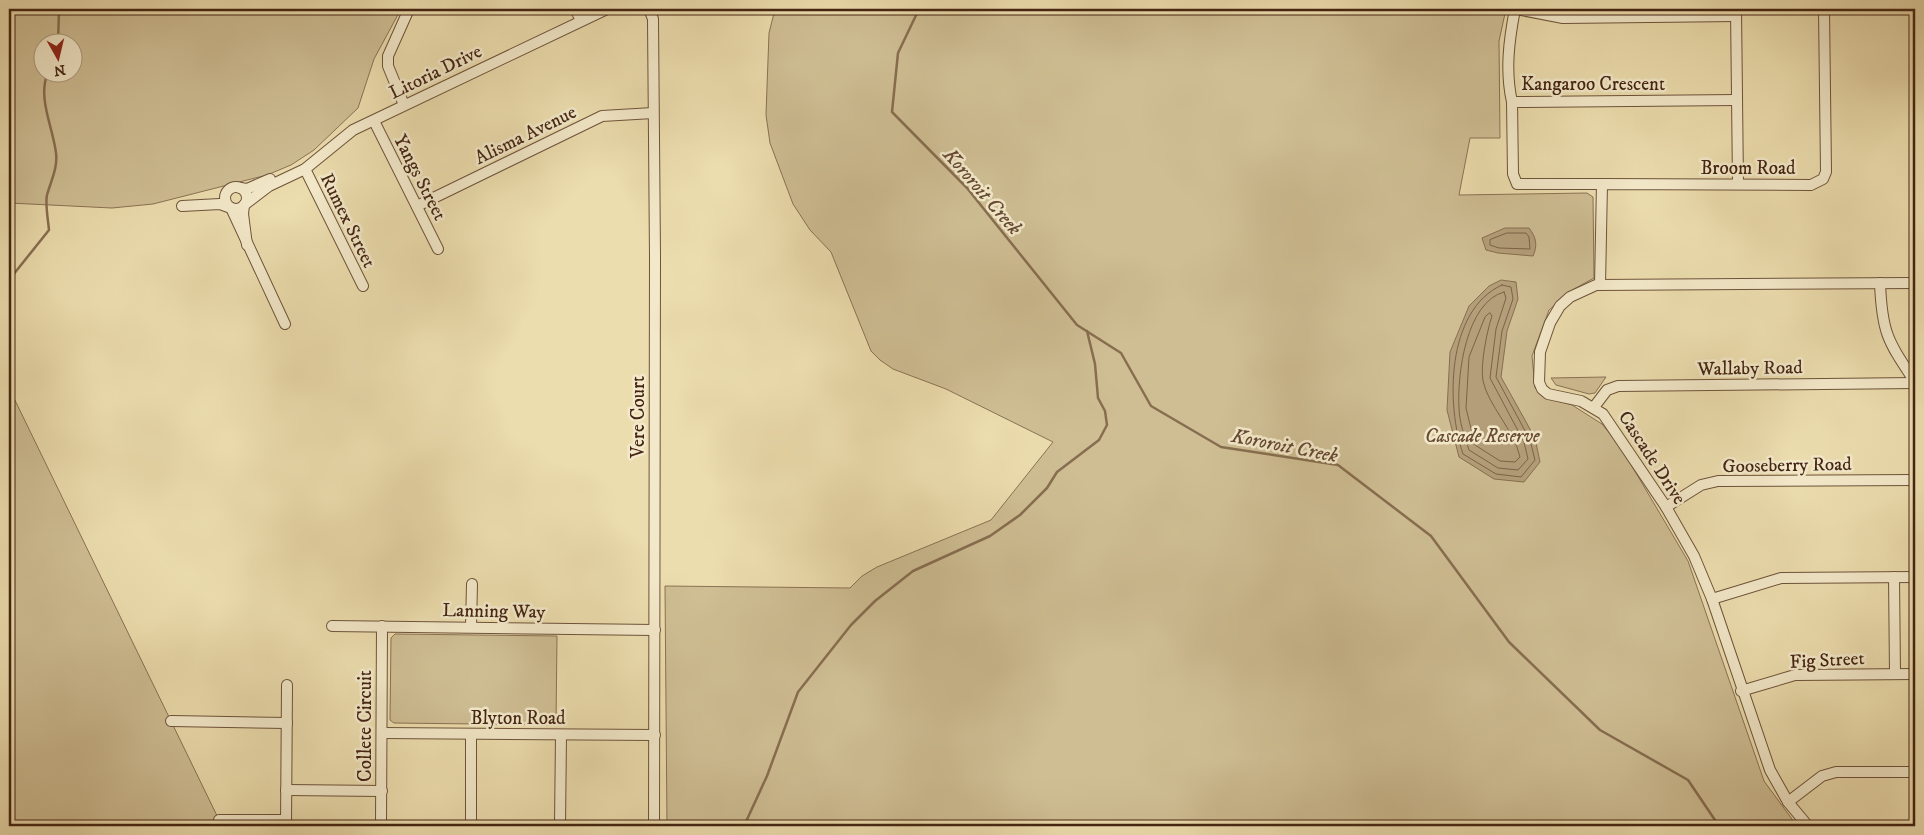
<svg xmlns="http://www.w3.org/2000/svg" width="1924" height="835" font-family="'IM FELL DW Pica',serif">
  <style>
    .green { fill: #cfbe94; stroke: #8a7254; fill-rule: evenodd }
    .water { fill: #b39e79; stroke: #876e50 }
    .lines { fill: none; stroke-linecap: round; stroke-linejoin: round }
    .shore { stroke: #7c6246; stroke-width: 1 }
    .stream { stroke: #876e50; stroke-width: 2.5 }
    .minor-casing { stroke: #6e533a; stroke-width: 12 }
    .minor { stroke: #f3e9ca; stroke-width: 10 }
    .labels { text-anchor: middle; stroke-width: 5; stroke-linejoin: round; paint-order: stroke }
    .street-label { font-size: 19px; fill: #442513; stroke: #f3e9ca }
    .park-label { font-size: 19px; font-style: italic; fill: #674b33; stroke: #f3e9ca }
    .water-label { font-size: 20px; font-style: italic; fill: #654932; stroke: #f3e9ca }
  </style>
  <rect width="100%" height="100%" fill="#ecddae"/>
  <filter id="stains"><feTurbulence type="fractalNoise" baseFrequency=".004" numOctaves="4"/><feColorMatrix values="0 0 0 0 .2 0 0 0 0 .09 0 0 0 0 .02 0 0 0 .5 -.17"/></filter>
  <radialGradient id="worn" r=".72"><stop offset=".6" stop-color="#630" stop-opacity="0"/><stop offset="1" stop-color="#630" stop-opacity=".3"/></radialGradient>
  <g class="green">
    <path d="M9 9H401L374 59 358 108 314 150 291 165 267 175 153 204 112 208 9 203ZM72 42V72H42V42Z"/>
    <path d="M775 9H1506L1499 41 1500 138H1470L1459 195 1587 193 1593 197 1594 278 1574 289 1549 310 1532 356 1535 388 1549 399 1572 405 1602 424 1620 446 1688 561 1764 781 1797 826H667L665 586 850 588 862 576 877 567 991 520 1053 442 946 389 893 369 880 360 871 351 831 252 810 230 793 204 770 143 766 115 767 87 769 33Z"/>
    <path d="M1606 377 1595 393 1589 394 1556 385 1551 378Z"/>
    <path d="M9 388 222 826H9Z"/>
    <path d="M395 634 557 636 556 725 394 723 390 720 391 638Z"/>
  </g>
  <g class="water">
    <path d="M1505 228H1529C1536 237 1538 245 1533 256L1498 253 1486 250 1482 238Z"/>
    <path d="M1501 280 1516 282 1518 299 1507 331 1501 377 1535 438 1540 462 1524 482 1494 479 1459 457 1447 410 1450 352 1469 306 1489 286Z"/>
  </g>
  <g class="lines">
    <g class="shore">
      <path d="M1507 233H1526L1529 237 1530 249 1499 248 1490 245V240Z"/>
      <path d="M1502 285 1511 287 1513 299 1502 331 1496 377 1530 440 1535 460 1521 477 1496 474 1463 454C1446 405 1446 310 1502 285Z"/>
      <path d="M1504 292 1506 298 1496 329 1490 378 1524 442 1528 459 1518 470 1498 468 1469 450C1465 438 1459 421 1459 408 1457 375 1466 302 1504 292Z"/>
      <path d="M1490 313 1492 316C1487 331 1480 365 1483 381 1488 405 1514 430 1520 457L1515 462 1500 461 1475 445 1466 408 1469 357 1485 317Z"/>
    </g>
    <g class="stream">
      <path d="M57 9 59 11 58 42"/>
      <path d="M919 9 898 53 892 112 967 188 1077 325 1121 353 1151 406 1221 447 1338 465 1431 536 1509 642 1600 730 1688 780 1719 826"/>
      <path d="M9 280 49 230C48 219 45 204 47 195 51 181 58 167 56 153 53 127 37 98 48 72"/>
      <path d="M744 826 767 776 798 692 851 625 875 601 913 571 990 536 1020 515 1047 488 1057 472 1099 440 1107 425 1105 411 1098 398 1095 364 1087 331"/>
    </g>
    <defs>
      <g id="minor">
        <path d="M575 9 581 20"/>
        <path d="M649 9 653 19 655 256 654 826"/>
        <path d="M1515 9C1509 40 1505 71 1512 102L1737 100"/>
        <path d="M1516 9 1563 18 1736 16"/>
        <path d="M1736 9 1738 184"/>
        <path d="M1512 102 1513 174 1517 184H1602"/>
        <path d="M404 105 388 66V56L409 9"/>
        <path d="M374 121 438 249"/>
        <path d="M305 169 363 286"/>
        <circle cx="236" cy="198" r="11"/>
        <path d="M240 188 247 189 270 179"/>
        <path d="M182 206 220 204 231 208 285 324"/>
        <path d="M417 206 602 116 653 113"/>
        <path d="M247 245 243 214 244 205 269 186 305 169 353 130 607 9"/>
        <path d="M1880 283C1882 334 1888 341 1915 382"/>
        <path d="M1600 285 1602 184 1811 185 1823 179 1826 172 1824 9"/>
        <path d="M1594 407 1607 390 1618 386 1915 383"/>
        <path d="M1666 507 1701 485 1718 481 1915 480"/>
        <path d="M1894 577 1895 674"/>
        <path d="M1712 599 1781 578 1915 577"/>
        <path d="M332 626 655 630"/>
        <path d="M471 627 472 584"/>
        <path d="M1741 691 1795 675 1915 674"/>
        <path d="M171 721 287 723"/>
        <path d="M382 733 655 735"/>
        <path d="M286 790 382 791"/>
        <path d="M1788 802 1822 776 1836 772H1915"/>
        <path d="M219 820H286"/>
        <path d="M286 826 287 685"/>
        <path d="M381 826 382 626"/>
        <path d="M471 826V734"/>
        <path d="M560 826 561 735"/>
        <path d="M1808 826 1788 802 1770 770 1712 599 1694 556 1666 507 1603 414 1581 401 1548 394 1542 389 1539 382 1540 352 1550 323 1560 306 1570 297 1596 285 1915 283"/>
      </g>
    </defs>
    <use href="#minor" class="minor-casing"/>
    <use href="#minor" class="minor"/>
  </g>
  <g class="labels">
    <g class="street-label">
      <text transform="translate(435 71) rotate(-26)" y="7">Litoria Drive</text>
      <text x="1593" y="90">Kangaroo Crescent</text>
      <text transform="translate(525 134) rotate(-26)" y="7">Alisma Avenue</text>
      <text x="1748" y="174">Broom Road</text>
      <text transform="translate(421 177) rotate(63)" y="7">Yangs Street</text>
      <text transform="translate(349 220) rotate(64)" y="7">Rumex Street</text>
      <text transform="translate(1750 367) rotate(-1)" y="7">Wallaby Road</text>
      <text transform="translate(637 417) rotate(-90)" y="7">Vere Court</text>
      <text transform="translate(1653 457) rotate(57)" y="7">Cascade Drive</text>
      <text transform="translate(1787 464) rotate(-1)" y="7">Gooseberry Road</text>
      <text transform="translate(494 610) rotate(1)" y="7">Lanning Way</text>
      <text transform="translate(1827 659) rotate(-3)" y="7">Fig Street</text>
      <text x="518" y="724">Blyton Road</text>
      <text transform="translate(364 726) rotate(-90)" y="7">Collete Circuit</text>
    </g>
    <g class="park-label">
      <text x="1482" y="442">Cascade Reserve</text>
    </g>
    <g class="water-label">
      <text transform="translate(983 191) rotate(49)" y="7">Kororoit Creek</text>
      <text transform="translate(1285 445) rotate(11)" y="7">Kororoit Creek</text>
    </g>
  </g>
  <rect width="1924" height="835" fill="none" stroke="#ecddae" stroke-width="30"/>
  <rect x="10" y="10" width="1904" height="815" fill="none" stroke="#442513" stroke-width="2.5"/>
  <rect x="15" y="15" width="1894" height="805" fill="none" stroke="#442513"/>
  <g transform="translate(58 58) rotate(172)"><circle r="24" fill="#f3e9ca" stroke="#ad9b81"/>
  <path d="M0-4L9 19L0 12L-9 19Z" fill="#8f2418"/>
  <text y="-8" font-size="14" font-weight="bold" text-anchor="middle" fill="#442513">N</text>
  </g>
  <rect width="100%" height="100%" filter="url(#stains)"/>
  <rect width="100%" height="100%" fill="url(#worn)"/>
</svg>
